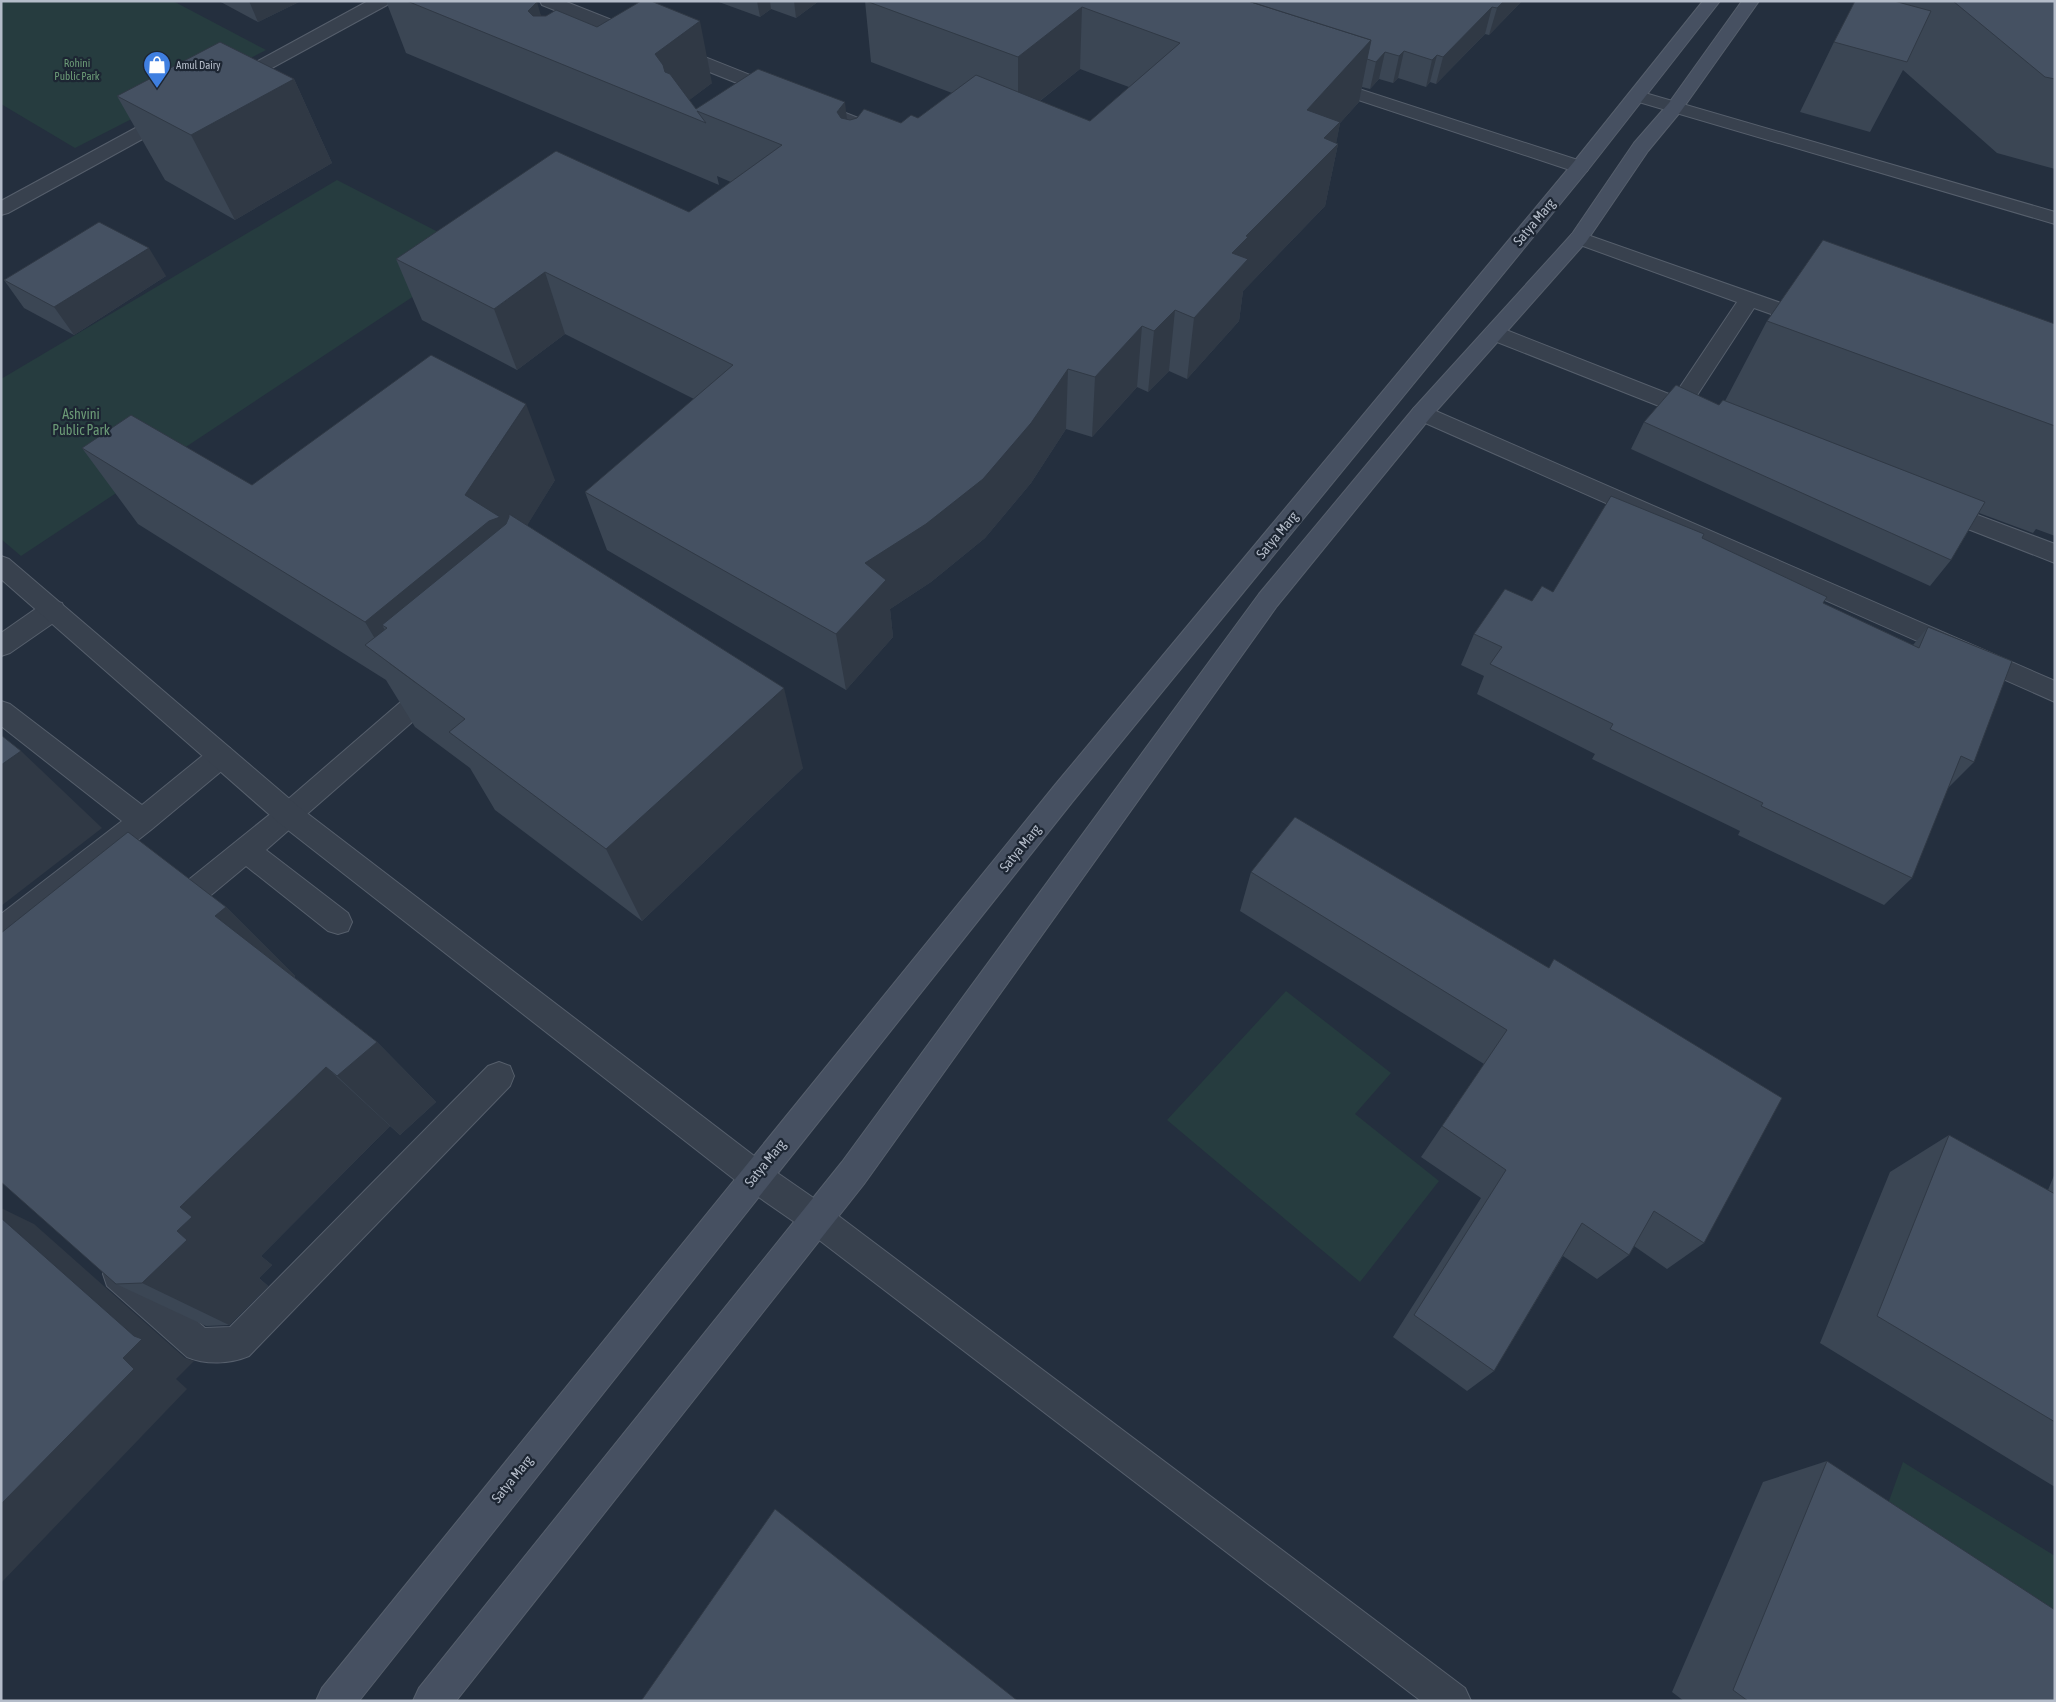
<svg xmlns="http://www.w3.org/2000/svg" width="2056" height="1702" font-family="'Asap Condensed',sans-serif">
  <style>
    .green { fill: #263c3f }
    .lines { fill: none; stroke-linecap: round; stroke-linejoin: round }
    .minor-casing { stroke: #565f6c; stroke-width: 2 }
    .tertiary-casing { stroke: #565f6c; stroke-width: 2 }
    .secondary-casing { stroke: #565f6c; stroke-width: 2 }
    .minor { fill: #38414e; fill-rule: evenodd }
    .tertiary { fill: #38414e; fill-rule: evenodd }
    .secondary { fill: #465061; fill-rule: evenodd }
    .wall { fill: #3b4654; fill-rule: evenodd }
    .shaded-wall { fill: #303945 }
    .building { fill: #455162; stroke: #303945 }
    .labels { text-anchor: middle; stroke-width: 4.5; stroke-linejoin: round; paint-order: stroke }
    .far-park-label { font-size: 11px; fill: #6b9a76; stroke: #1d2633 }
    .far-poi-label { font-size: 11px; fill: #b4bcc9; stroke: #1d2633; text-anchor: start }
    .street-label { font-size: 14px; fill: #b4bcc9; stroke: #1d2633 }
    .park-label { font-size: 14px; fill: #6b9a76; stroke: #1d2633 }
  </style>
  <rect width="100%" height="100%" fill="#242f3e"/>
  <g class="green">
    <path d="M1 1H173L266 50 75 148 1 104Z"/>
    <path d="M337 180 479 253 21 556 1 539V379Z"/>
    <path d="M1286 991 1391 1073 1355 1114 1439 1181 1360 1282 1167 1120Z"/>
    <path d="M1903 1462 2055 1556V1652L1876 1537Z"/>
  </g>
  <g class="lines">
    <defs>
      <g id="minor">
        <path d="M368 1H389L387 5 239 86 233 87 227 86 224 82 227 78Z"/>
        <path d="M540 1H564L891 131 893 135 891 139 884 141 877 139 542 5Z"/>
        <path d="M1325 78 1587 163 1589 167 1587 171 1580 173 1573 171 1319 87 1316 83 1319 79Z"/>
        <path d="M1638 91 2055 212V224L1632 100 1629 96 1632 92Z"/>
        <path d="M171 110 177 112 180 116 177 120 8 213 1 215V201L165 112Z"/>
        <path d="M1579 232 1818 316 1821 321 1818 326 1811 328 1754 308 1692 403 1705 408 1708 413 1705 418 1697 421 1487 338 1483 333 1487 328 1494 326 1501 328 1674 396 1737 302 1572 242 1569 238 1572 234Z"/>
        <path d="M1422 405 2055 681V702L1414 418 1411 413 1414 408Z"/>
        <path d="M1940 501 2055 544V563L1932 515 1928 509 1932 503Z"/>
        <path d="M53 601 62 603 65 610 62 617 10 653 1 656V633L44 603Z"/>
        <path d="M434 678 443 681 447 688 443 695 266 850 348 913 352 922 348 931 338 934 328 931 246 866 181 920 171 923 161 920 157 911 161 902 279 807 425 681Z"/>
        <path d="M1 701 10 704 142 805 212 748 221 745 230 748 234 756 230 764 152 829 11 940 1 943V914L122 821 1 726Z"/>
        <path d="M499 1062 510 1066 514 1076 510 1086 249 1356C230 1364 206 1365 187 1357L107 1286 103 1274 107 1262 119 1258 131 1262 205 1328 230 1327 488 1066Z"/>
      </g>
      <path id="tertiary" d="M1 556 9 559 299 807 766 1165 828 1208 1465 1688 1471 1701H1421L806 1230 744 1187 279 823 1 579Z"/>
      <g id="secondary">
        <path d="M1703 1H1720L1587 171 1073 801 359 1701H316L322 1688 1055 785 1573 163Z"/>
        <path d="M1742 1H1759L1681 111 1648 151 1586 242 1430 418 1277 606 864 1184 456 1701H413L419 1688 842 1162 1259 594 1414 408 1572 234 1634 143 1669 103Z"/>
      </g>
    </defs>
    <use href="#minor" class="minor-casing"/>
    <use href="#tertiary" class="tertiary-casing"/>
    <use href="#secondary" class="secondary-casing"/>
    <use href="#minor" class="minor"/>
    <use href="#tertiary" class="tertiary"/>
    <use href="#secondary" class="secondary"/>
  </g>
  <g class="wall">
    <path d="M219 1H301L258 22Z"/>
    <path d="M386 1H534L541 16 712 83 689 100 696 109 901 123 918 118 952 93 871 62 865 1H1522L1489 35 1485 34 1436 84 1430 82 1426 87 1398 78 1393 83 1379 79 1370 89 1362 87 1359 102 1340 123 1336 143 1338 144 1325 206 1243 291 1239 321 1187 379 1169 371 1148 392 1137 387 1092 437 1066 429 1031 483 985 538 931 582 890 609 893 637 846 690 607 550 585 492 694 399 565 334 517 370 422 320 396 259 689 212 731 182 717 176 719 185 406 53ZM1080 69 1129 87 1090 121 1040 101Z"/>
    <path d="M716 1H819L796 18 771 9 760 17Z"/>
    <path d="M1897 1H2055V169L1997 153 1903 70 1870 132 1800 112 1834 42Z"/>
    <path d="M294 79 332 163 235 220 165 180 117 96Z"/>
    <path d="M166 276 74 335 24 308 4 280Z"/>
    <path d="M1767 321 2055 324V536L2036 529 2033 533 1979 513 1951 560 1930 586 1631 449 1644 422 1719 405 1725 401Z"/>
    <path d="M82 448 252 485 555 480 527 525 803 768 642 921 495 810 470 768 415 727 386 680 138 524Z"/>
    <path d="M1702 538 1823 603 1913 645 1928 627 1974 762 1948 788 1912 878 1884 905 1738 835 1740 831 1592 759 1595 754 1477 694 1484 676 1461 665 1474 634 1532 601 1553 592Z"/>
    <path d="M1251 872 1548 967 1704 1243 1667 1269 1634 1246 1629 1255 1597 1279 1563 1256 1494 1371 1467 1391 1393 1337 1481 1198 1421 1157 1484 1064 1240 911Z"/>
    <path d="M226 907 295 976 294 977 377 1042 436 1102 400 1135 390 1126 261 1256 272 1265 259 1278 268 1286 229 1325 206 1326 116 1284Z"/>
    <path d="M1949 1135 2048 1190 2055 1173V1487L1820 1343 1890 1172Z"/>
    <path d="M1827 1461 2055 1701H1684L1672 1692 1763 1482Z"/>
  </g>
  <g class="shaded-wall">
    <path d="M249 1H301L258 22Z"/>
    <path d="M757 1H770L771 9 760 17Z"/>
    <path d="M794 1H819L796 18Z"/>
    <path d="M1504 1H1522L1489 35 1497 8Z"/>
    <path d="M537 2 554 61 528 11Z"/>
    <path d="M1082 7 1080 69 1018 118V57Z"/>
    <path d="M1492 7 1485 34 1436 84 1443 57Z"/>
    <path d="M700 21 712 83 675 111 655 54Z"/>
    <path d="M1371 40 1359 102 1340 123 1336 145 1338 144 1325 206 1243 291 1239 321 1187 379 1194 318 1232 253 1246 236 1307 110Z"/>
    <path d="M1404 51 1398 78 1393 83 1399 56Z"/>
    <path d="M1385 52 1379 79 1370 89 1376 62Z"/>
    <path d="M1437 55 1430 82 1426 87 1432 60Z"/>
    <path d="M294 79 332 163 235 220 191 135Z"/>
    <path d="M845 102 852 164 837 112Z"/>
    <path d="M149 248 166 276 74 335 54 307Z"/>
    <path d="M545 272 565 334 517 370 494 309Z"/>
    <path d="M1175 310 1169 371 1148 392 1154 331Z"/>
    <path d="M1142 326 1137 387 1092 437 1095 377Z"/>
    <path d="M1068 369 1066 429 1031 483 985 538 931 582 890 609 893 637 846 690 836 634 865 563Z"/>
    <path d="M526 404 555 480 514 547 387 628 382 625 417 684 390 664 365 622 465 495Z"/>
    <path d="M784 688 803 768 642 921 606 849Z"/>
    <path d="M21 751 102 828 1 906V765Z"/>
    <path d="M226 907 295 976 285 985 215 916Z"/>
    <path d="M377 1042 436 1102 400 1135 337 1076Z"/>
    <path d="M326 1067 390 1126 261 1256 272 1265 259 1278 268 1286 229 1325 142 1283 177 1231 180 1207Z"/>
    <path d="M1 1208 34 1224 185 1358 194 1361 176 1379 187 1389 1 1583V1504L123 1358 134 1336 1 1218Z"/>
  </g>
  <g class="building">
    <path d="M407 1H534L537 2 528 11 533 16H546L556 10 597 27 641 1H651L700 21 655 54 663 65 665 72 670 74 696 109 758 69 845 102 837 112 841 118 850 120 857 118 864 109 901 123 911 115 918 118 976 75 1090 121 1180 43 1082 7 1018 57 866 1H1248L1371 40 1307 110 1340 122 1324 138 1338 144 1246 236 1248 237 1232 253 1248 259 1194 318 1175 310 1154 331 1142 326 1095 377 1068 369 1031 423 983 479 926 524 865 563 886 580 836 634 585 492 733 365 545 272 494 309 396 259 556 151 689 212 782 145 697 111 706 123Z"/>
    <path d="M1248 1H1504L1497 8 1492 7 1443 57 1437 55 1432 60 1404 51 1399 56 1385 52 1376 62 1367 59 1371 40Z"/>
    <path d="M1855 1H1894L1931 11 1907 62 1834 42Z"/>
    <path d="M1953 1H2055V79L2045 77Z"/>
    <path d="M220 42 294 79 191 135 117 96Z"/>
    <path d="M99 222 149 248 54 307 4 280Z"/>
    <path d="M1823 240 2055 324V426L1767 321Z"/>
    <path d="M431 355 526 404 465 495 500 517 489 521 365 622 82 448 131 415 252 485Z"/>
    <path d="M1676 385 1719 405 1723 400 1985 502 1951 560 1644 422Z"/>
    <path d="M1611 496 1704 534 1702 538 1827 597 1823 603 1919 648 1928 627 2012 661 1974 762 1961 756 1912 878 1761 806 1763 803 1610 729 1613 724 1490 664 1502 647 1474 634 1505 589 1532 601 1542 586 1553 592Z"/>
    <path d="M509 514 784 688 606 849 449 732 465 719 365 645 387 628 382 625 506 524 509 517Z"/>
    <path d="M1 735 21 751 1 765Z"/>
    <path d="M1295 817 1549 968 1554 959 1782 1098 1704 1243 1654 1211 1629 1255 1582 1223 1494 1371 1414 1315 1506 1170 1442 1126 1507 1030 1251 872Z"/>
    <path d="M128 832 226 907 215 916 377 1042 337 1076 326 1067 180 1207 192 1217 177 1231 187 1240 142 1283 116 1284 1 1182V933Z"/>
    <path d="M1949 1135 2055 1194V1422L1877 1316Z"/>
    <path d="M1 1218 134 1336 142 1339 123 1358 134 1369 1 1504Z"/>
    <path d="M1827 1461 2055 1610V1701H1748L1733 1690Z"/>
    <path d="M775 1509 1018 1701H641Z"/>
  </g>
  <defs>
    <symbol id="shop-pin" viewBox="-11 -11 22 30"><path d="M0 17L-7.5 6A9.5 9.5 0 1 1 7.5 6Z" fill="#3f7fe0" stroke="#1d2633"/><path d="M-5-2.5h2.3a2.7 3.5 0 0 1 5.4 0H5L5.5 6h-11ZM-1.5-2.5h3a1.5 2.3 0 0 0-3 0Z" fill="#fff"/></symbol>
  </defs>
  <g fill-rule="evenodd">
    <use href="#shop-pin" x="141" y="49" width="32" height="43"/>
  </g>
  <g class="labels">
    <g class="far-park-label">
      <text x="77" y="67">Rohini<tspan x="77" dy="13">Public Park</tspan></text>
    </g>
    <g class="far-poi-label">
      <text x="176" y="69">Amul Dairy</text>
    </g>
    <g class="street-label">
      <text transform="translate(1534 222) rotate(-50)" y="5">Satya Marg</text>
      <text transform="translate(1277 535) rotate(-50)" y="5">Satya Marg</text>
      <text transform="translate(1020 848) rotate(-51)" y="5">Satya Marg</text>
      <text transform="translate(765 1163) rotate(-51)" y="5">Satya Marg</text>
      <text transform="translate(512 1479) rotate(-51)" y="5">Satya Marg</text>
    </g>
    <g class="park-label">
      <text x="81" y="419">Ashvini<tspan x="81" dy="16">Public Park</tspan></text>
    </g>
  </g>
  <rect width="2056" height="1702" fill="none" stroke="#b4bcc9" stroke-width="5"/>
</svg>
